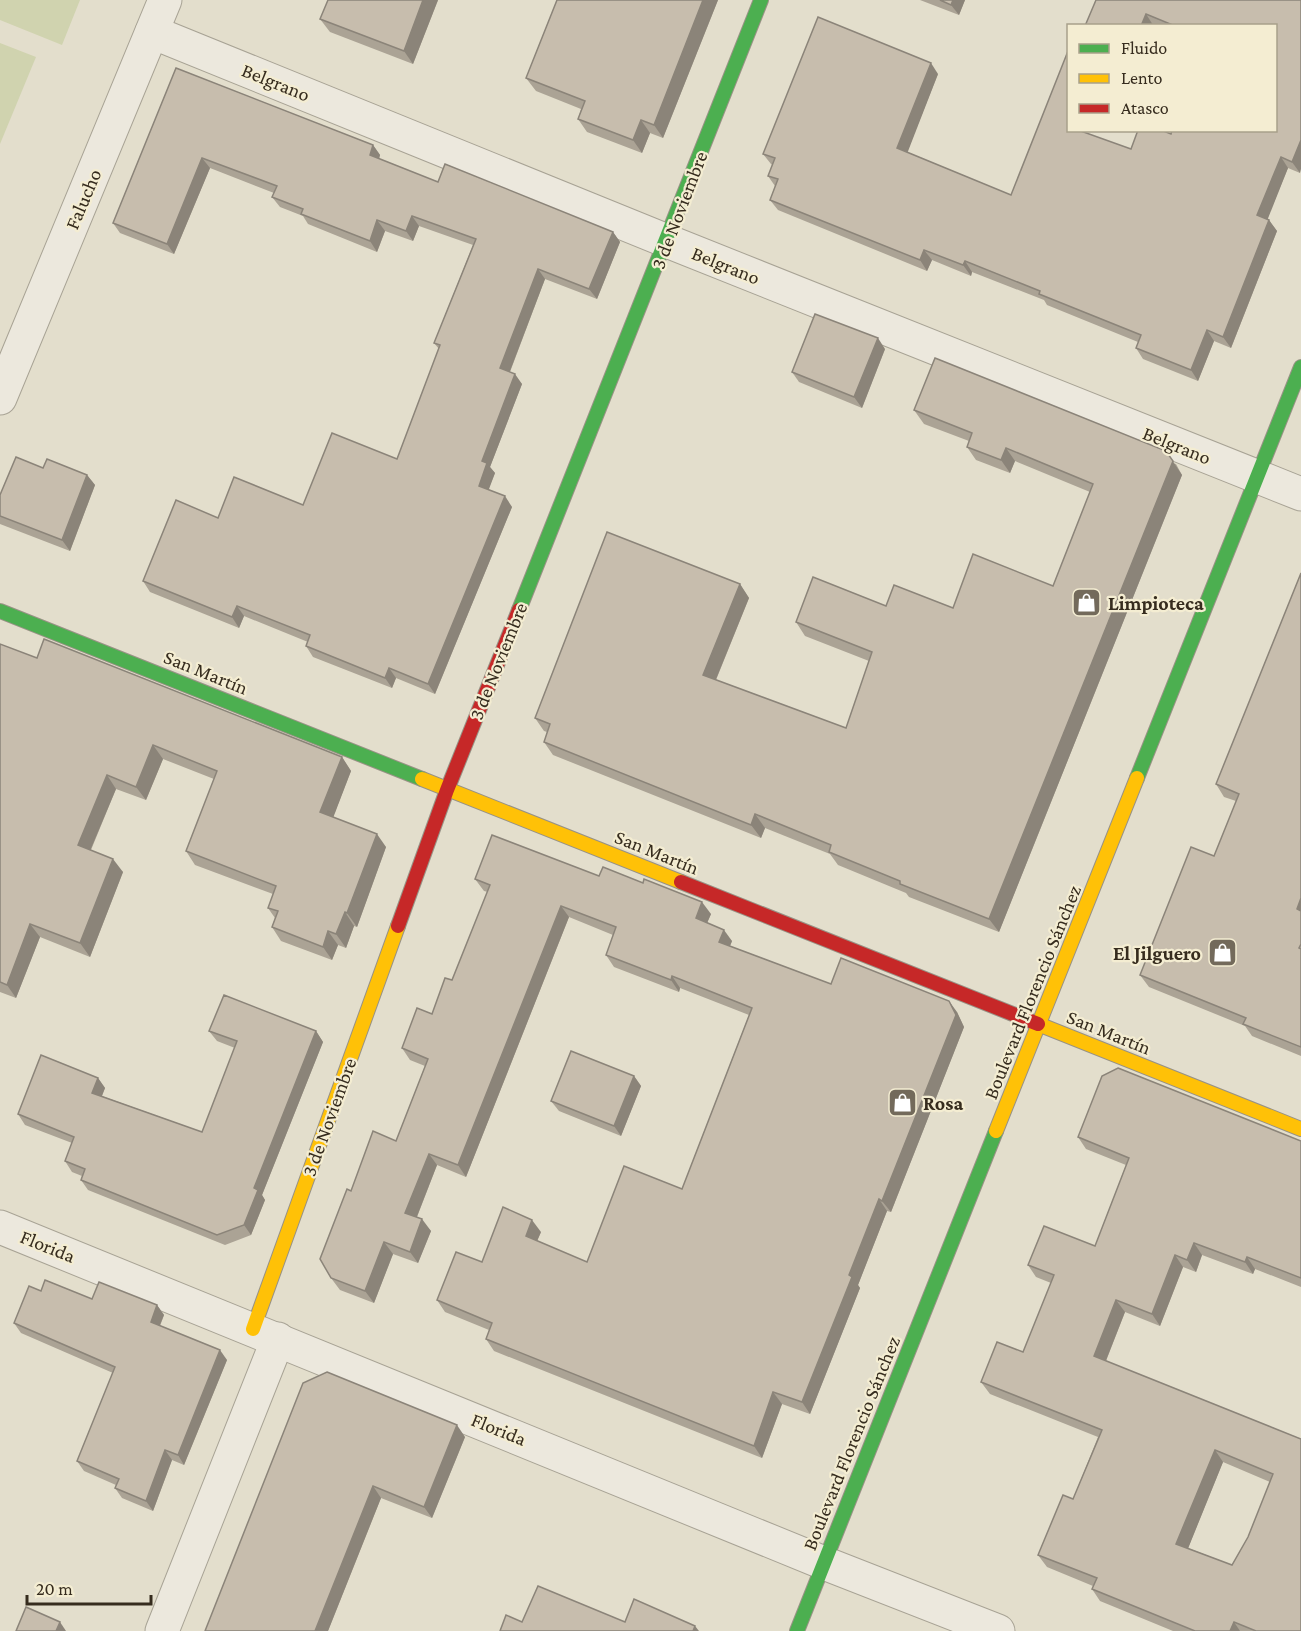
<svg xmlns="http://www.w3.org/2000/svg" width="1301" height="1631" font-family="'Crimson Pro',serif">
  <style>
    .green { fill: #d0d3af }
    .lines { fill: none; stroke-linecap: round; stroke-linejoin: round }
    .street-casing { stroke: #a8a395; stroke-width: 35 }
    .fast-casing { stroke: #989285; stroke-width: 16 }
    .slow-casing { stroke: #989285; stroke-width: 16 }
    .jam-casing { stroke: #989285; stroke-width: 16 }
    .street { stroke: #ece8dd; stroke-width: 33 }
    .fast { stroke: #4caf50; stroke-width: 14 }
    .slow { stroke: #ffc107; stroke-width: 14 }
    .jam { stroke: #c62828; stroke-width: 14 }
    .wall { fill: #aba395; fill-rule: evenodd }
    .shaded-wall { fill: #8b8479 }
    .building { fill: #c7bdad; stroke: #8b8479; stroke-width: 1.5; fill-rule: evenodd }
    .labels { text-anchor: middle; stroke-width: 4.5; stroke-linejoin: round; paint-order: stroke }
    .street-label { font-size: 20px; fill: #362c1e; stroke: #f4edd2 }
    .poi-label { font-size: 20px; font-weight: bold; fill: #362c1e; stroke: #f4edd2; text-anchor: start }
  </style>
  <rect width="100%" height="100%" fill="#e3decc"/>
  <g class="green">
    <path d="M0 0H80L62 45 0 20Z"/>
    <path d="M0 43 36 57 0 144Z"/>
  </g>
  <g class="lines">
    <defs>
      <g id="street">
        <path d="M152 32 667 241 1301 494"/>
        <path d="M0 398 165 0"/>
        <path d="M0 1227 824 1563 998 1631"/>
        <path d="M162 1631 278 1339"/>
      </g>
      <g id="fast">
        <path d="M519 610 761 0"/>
        <path d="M0 611 422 779"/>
        <path d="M1137 778 1301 367"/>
        <path d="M797 1631 996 1131"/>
      </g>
      <g id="slow">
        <path d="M422 779 681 882"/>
        <path d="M1038 1024 1301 1129"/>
        <path d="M996 1131 1137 778"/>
        <path d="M253 1329 398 926"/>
      </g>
      <g id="jam">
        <path d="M681 882 1038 1024"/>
        <path d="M398 926 447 790 519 610"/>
      </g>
    </defs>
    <use href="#street" class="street-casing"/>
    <use href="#fast" class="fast-casing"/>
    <use href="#slow" class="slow-casing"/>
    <use href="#jam" class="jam-casing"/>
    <use href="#street" class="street"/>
    <use href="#fast" class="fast"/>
    <use href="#slow" class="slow"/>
    <use href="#jam" class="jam"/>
  </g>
  <g class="wall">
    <path d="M438 0 413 64 330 32 320 19Z"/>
    <path d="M557 0H718L663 138 650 133 642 153 587 132 578 119 581 109 536 91 526 78Z"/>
    <path d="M920 0H965L959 15Z"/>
    <path d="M1096 0H1301L1300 173 1288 168 1267 219 1269 220 1277 231 1231 348 1214 341 1198 381 1143 359 1136 348 1138 342 1047 305 1044 300 972 272 971 276 932 260 927 271 778 210 770 200 775 186 768 176 773 165 771 164 763 154 938 74 907 152 1011 195 1068 130H1082V132L1131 149 1171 134 1275 26H1085Z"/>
    <path d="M176 68 373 145 380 155 379 159 438 182 613 232 620 242 597 299 545 279 510 372 522 384 490 467 495 473 488 490 512 507 435 694 396 678 392 688 313 657 306 646 308 642 244 616 239 628 150 592 143 581 218 518 303 505 397 459 439 349 434 343 473 245 419 226 413 241 385 231 377 252 308 224 303 216 280 207 272 197 274 193 210 168 174 254 120 233 113 223Z"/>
    <path d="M885 349 862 408 799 382 792 372Z"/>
    <path d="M914 410 1176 464 1182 475 999 932 909 897 906 893 838 865 830 854 765 828 761 838 553 755 544 742 547 732 544 731 535 718 740 584 749 598 716 680 846 728 869 661 805 636 796 622 886 606 953 608 1053 586 1090 492 1015 461 1010 473 976 460 967 447 969 441 924 424Z"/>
    <path d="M87 475 95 485 70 551 0 524V495Z"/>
    <path d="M1301 573V1056L1252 1036 1245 1026 1149 987 1140 975 1214 856 1236 801 1224 797 1216 784Z"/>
    <path d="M0 644 37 658 342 757 351 771 333 817 386 847 357 927 354 926 346 948 338 945 332 960 281 941 272 927 275 918 268 908 273 894 195 865 186 851 214 779 163 759 146 800 116 789 91 850 123 872 90 957 40 937 16 998 0 992Z"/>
    <path d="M599 876 711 914 707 923 732 941 730 946 831 984 957 1012 964 1027 891 1212 887 1211 858 1285 860 1288 810 1414 782 1404 762 1458 494 1351 486 1339 489 1330 445 1312 437 1300 482 1262 541 1232 537 1241 587 1262 682 1189 749 1015 680 988 679 992 614 967 606 955 613 935 569 917 466 1177 437 1165 417 1217 431 1231 418 1263 393 1254 374 1303 340 1290 331 1278 351 1191 396 1141 425 1066 410 1060 402 1048 432 1014 452 980 488 892 484 891 475 879Z"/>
    <path d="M209 1031H316L323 1042 262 1195 265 1200 251 1235 225 1245 88 1190 81 1180 82 1176 72 1172 65 1161 72 1143 25 1125 18 1114 98 1078 105 1088 102 1096 202 1132 235 1048 217 1041Z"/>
    <path d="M634 1076 641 1086 621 1136 559 1111 551 1101Z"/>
    <path d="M1078 1137 1301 1141V1287L1255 1269 1253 1274 1202 1255 1196 1272 1183 1267 1160 1326 1125 1312 1106 1361 1301 1439V1631H1173L1100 1601 1092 1589 1093 1586 1047 1567 1038 1555 1073 1499 1098 1437 990 1394 981 1382 1023 1352 1051 1283 1036 1277 1028 1265 1095 1246 1126 1165 1086 1149ZM1223 1462 1270 1482 1248 1537 1232 1565 1188 1548Z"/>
    <path d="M41 1291 92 1299 157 1305 164 1315 160 1326 227 1360 184 1465 172 1460 153 1511 122 1498 115 1488 116 1485 84 1471 77 1461 113 1373 21 1333 14 1323Z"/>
    <path d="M303 1383 465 1437 432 1518 381 1498 328 1631Z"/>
  </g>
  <g class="shaded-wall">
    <path d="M423 0H438L413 64 404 51Z"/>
    <path d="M703 0H718L663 138 654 125Z"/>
    <path d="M953 0H965L959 15 951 5Z"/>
    <path d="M1146 14 1153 25V26H1141Z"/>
    <path d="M931 63 938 74 905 159 897 148Z"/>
    <path d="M641 120 650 133 642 153 633 140Z"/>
    <path d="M1301 140V169L1300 173 1292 162Z"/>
    <path d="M373 145 380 155 377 165 370 155Z"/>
    <path d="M1281 157 1288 168 1265 226 1257 215Z"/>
    <path d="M202 158 210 168 174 254 167 244Z"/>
    <path d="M412 216 419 226 413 241 406 231Z"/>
    <path d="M377 220 385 231 377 252 370 241Z"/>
    <path d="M1269 220 1277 231 1231 348 1223 337Z"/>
    <path d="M613 232 620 242 597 299 589 289Z"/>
    <path d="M924 250 932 260 927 271 920 260Z"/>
    <path d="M965 261 972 272 971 276 963 265Z"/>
    <path d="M538 269 545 279 507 379 500 368Z"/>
    <path d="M1207 330 1214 341 1198 381 1191 370Z"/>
    <path d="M878 338 885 349 862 408 854 397Z"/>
    <path d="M515 374 522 384 490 467 495 473 486 497 479 486 482 461Z"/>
    <path d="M1006 448 1015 461 1010 473 1001 460Z"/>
    <path d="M1166 451 1182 475 999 932 989 919Z"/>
    <path d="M87 475 95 485 70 551 62 540Z"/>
    <path d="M505 496 512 507 435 694 428 684Z"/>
    <path d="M740 584 749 598 712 689 703 675Z"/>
    <path d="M237 606 244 616 239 628 232 617Z"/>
    <path d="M389 668 396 678 392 688 385 678Z"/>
    <path d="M153 745 163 759 146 800 136 787Z"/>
    <path d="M342 757 351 771 330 826 320 812Z"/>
    <path d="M107 775 116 789 87 858 78 845Z"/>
    <path d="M755 814 765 828 761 838 751 825Z"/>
    <path d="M377 834 386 847 357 927 347 913Z"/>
    <path d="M113 859 123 872 90 957 80 943Z"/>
    <path d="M1301 898V916L1297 909Z"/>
    <path d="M702 902 711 914 704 930 696 918Z"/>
    <path d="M561 906 569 917 466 1177 458 1165Z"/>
    <path d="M345 912 354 926 346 948 336 934Z"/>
    <path d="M30 924 40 937 16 998 7 985Z"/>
    <path d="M724 930 732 941 727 953 719 942Z"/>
    <path d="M328 931 338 945 332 960 323 947Z"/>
    <path d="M672 976 680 988 679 992 671 980Z"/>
    <path d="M949 1001 957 1012 964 1027 891 1212 882 1201Z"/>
    <path d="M316 1031 323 1042 262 1195 265 1200 251 1235 244 1225 254 1188Z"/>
    <path d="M634 1076 641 1086 621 1136 614 1126Z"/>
    <path d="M98 1078 105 1088 99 1103 92 1093Z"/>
    <path d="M429 1154 437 1165 414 1224 405 1213Z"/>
    <path d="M879 1199 887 1211 858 1285 860 1288 810 1414 802 1402 849 1275Z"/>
    <path d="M422 1219 431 1231 418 1263 410 1252Z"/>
    <path d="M532 1220 541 1232 534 1248 526 1236Z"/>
    <path d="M384 1242 393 1254 374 1303 365 1291Z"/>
    <path d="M1194 1243 1202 1255 1196 1272 1187 1260Z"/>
    <path d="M1175 1255 1183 1267 1160 1326 1152 1314Z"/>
    <path d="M1247 1257 1255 1269 1253 1274 1245 1262Z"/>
    <path d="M1116 1300 1125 1312 1103 1368 1094 1356Z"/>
    <path d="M157 1305 164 1315 157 1332 151 1322Z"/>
    <path d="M220 1350 227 1360 184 1465 178 1455Z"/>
    <path d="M773 1392 782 1404 762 1458 754 1446Z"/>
    <path d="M457 1425 465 1437 432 1518 424 1507Z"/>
    <path d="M165 1450 172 1460 153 1511 146 1501Z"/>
    <path d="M1215 1450 1223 1462 1185 1556 1176 1544Z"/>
    <path d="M373 1486 381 1498 328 1631H315Z"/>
    <path d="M60 1622 66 1631H56Z"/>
    <path d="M1234 1622 1240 1631H1230Z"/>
    <path d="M695 1626 699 1631H693Z"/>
  </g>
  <g class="building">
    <path d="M328 0H423L404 51 320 19Z"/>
    <path d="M557 0H703L654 125 641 120 633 140 578 119 585 101 526 78Z"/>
    <path d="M940 0H953L951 5Z"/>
    <path d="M1096 0H1301V140L1292 162 1281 157 1257 215 1269 220 1223 337 1207 330 1191 370 1136 348 1141 335 1039 294 1040 291 965 261 963 265 924 250 920 260 770 200 778 179 768 176 775 158 763 154 818 17 931 63 897 148 1011 195 1068 51V130H1078L1131 149 1138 130H1161L1171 134 1172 130H1275V26H1175L1146 14 1141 26H1085Z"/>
    <path d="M176 68 373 145 370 155 438 182 445 164 613 232 589 289 538 269 500 368 515 374 482 461 487 463 479 486 505 496 428 684 389 668 385 678 306 646 310 635 237 606 232 617 143 581 176 500 218 518 234 477 303 505 332 433 397 459 440 345 434 343 476 239 412 216 406 231 377 220 370 241 301 214 303 209 272 197 277 186 202 158 167 244 113 223Z"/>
    <path d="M815 314 878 338 854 397 792 372Z"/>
    <path d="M935 358 1166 451 1173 461 989 919 900 884V881L829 852 831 845 755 814 751 825 544 742 550 724 535 718 607 532 740 584 703 675 846 728 872 652 796 622 813 577 886 606 894 585 953 608 973 554 1053 586 1093 484 1006 448 1001 460 967 447 972 433 914 410Z"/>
    <path d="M16 457 43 468 47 459 87 475 62 540 0 516V495Z"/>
    <path d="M1301 573V898L1297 909 1301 911V944L1299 948 1301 949V1047L1243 1024 1246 1018 1140 975 1191 847 1214 856 1239 794 1216 784Z"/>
    <path d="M44 639 342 757 320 812 377 834 347 913 345 912 336 934 328 931 323 947 272 927 278 911 268 908 276 886 186 851 217 771 153 745 136 787 107 775 78 845 113 859 80 943 30 924 7 985 0 982V644L37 658Z"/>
    <path d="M492 835 599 876 603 867 643 883 644 879 702 902 696 918 724 930 719 942 831 984 841 958 949 1001 956 1015 882 1201 879 1199 849 1275 852 1277 802 1402 773 1392 754 1446 486 1339 492 1323 437 1300 456 1252 482 1262 503 1207 532 1220 526 1236 587 1262 624 1166 682 1189 752 1008 672 976 671 980 606 955 616 927 561 906 458 1165 429 1154 405 1213 422 1219 410 1252 384 1242 365 1291 331 1278 320 1259 347 1189 351 1191 373 1131 396 1141 428 1059 402 1048 417 1008 432 1014 445 978 452 980 490 885 475 879Z"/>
    <path d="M224 995 316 1031 254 1188 258 1190 244 1225 217 1235 81 1180 85 1169 65 1161 74 1137 18 1114 41 1055 98 1078 92 1093 202 1132 237 1041 209 1031Z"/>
    <path d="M571 1051 634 1076 614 1126 551 1101Z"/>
    <path d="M1118 1068 1301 1141V1278L1247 1257 1245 1262 1194 1243 1187 1260 1175 1255 1152 1314 1116 1300 1094 1356 1301 1439V1631H1256L1234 1622 1230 1631H1195L1092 1589 1097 1578 1038 1555 1063 1495 1073 1499 1102 1430 981 1382 997 1342 1023 1352 1054 1275 1028 1265 1044 1226 1095 1246 1129 1158 1078 1137 1102 1076ZM1215 1450 1273 1474 1248 1537 1232 1565 1176 1544Z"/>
    <path d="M45 1280 92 1299 99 1282 157 1305 151 1322 220 1350 178 1455 165 1450 146 1501 115 1488 119 1479 77 1461 115 1367 14 1323 29 1286 41 1291Z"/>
    <path d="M327 1372 457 1425 424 1507 373 1486 315 1631H205L303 1383Z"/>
    <path d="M538 1586 625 1622 634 1599 695 1626 693 1631H500L506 1615 522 1622Z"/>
    <path d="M26 1607 60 1622 56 1631H16Z"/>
  </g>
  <defs>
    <symbol id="shop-square" viewBox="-11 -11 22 22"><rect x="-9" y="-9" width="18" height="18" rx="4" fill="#736a5b" stroke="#f4edd2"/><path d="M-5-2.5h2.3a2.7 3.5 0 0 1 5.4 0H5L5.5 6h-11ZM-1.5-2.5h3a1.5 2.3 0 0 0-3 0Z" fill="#fff"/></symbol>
  </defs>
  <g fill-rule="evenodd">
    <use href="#shop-square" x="1070" y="586" width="33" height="33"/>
    <use href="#shop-square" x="1206" y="936" width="33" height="33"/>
    <use href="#shop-square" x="886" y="1086" width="33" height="33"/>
  </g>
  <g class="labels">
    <g class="street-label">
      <text transform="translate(276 82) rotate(22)" y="7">Belgrano</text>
      <text transform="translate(83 199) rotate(-67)" y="7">Falucho</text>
      <text transform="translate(679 210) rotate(-69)" y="7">3 de Noviembre</text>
      <text transform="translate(726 265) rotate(22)" y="7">Belgrano</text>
      <text transform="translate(1177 445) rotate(22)" y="7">Belgrano</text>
      <text transform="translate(498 661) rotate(-68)" y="7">3 de Noviembre</text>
      <text transform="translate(206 672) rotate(22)" y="7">San Martín</text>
      <text transform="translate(657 852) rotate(22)" y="7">San Martín</text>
      <text transform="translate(1032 992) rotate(-68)" y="7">Boulevard Florencio Sánchez</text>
      <text transform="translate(1109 1032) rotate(22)" y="7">San Martín</text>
      <text transform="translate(329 1117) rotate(-70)" y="7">3 de Noviembre</text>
      <text transform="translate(48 1246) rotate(22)" y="7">Florida</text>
      <text transform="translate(499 1429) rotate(22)" y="7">Florida</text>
      <text transform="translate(851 1443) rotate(-68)" y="7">Boulevard Florencio Sánchez</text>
    </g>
    <g class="poi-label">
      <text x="1108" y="610">Limpioteca</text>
      <text x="1201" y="960" text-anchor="end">El Jilguero</text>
      <text x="923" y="1110">Rosa</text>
    </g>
  </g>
  <rect x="1067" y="24" width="210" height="108" fill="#f4edd2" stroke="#a8a08a" stroke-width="1.5"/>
  <rect x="1079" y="44" width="30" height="9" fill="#4caf50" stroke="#a8a08a" stroke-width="1.5"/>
  <text x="1121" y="54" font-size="18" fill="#362c1e">Fluido</text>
  <rect x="1079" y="74" width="30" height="9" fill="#ffc107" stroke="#a8a08a" stroke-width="1.5"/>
  <text x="1121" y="84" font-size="18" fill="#362c1e">Lento</text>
  <rect x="1079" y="104" width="30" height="9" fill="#c62828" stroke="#a8a08a" stroke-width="1.5"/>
  <text x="1121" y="114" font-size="18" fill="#362c1e">Atasco</text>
  <path d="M27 1595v9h124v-9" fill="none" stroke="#362c1e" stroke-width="3"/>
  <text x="36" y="1595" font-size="18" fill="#362c1e" stroke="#f4edd2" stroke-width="4.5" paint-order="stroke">20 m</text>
</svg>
